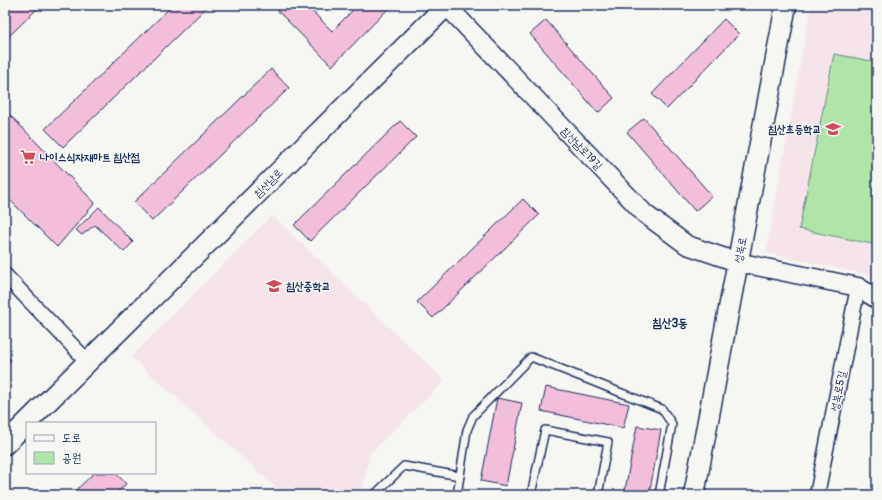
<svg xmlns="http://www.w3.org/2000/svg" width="882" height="500" font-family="Pangolin,'Poor Story',sans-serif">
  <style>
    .built { fill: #f5e5eb }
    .green { fill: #afe6a8; stroke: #658a83 }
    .building { fill: #f3beda; stroke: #1b2f5e }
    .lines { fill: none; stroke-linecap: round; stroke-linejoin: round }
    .service-casing { stroke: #1b2f5e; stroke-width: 10 }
    .minor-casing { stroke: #1b2f5e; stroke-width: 17 }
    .tertiary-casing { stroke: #1b2f5e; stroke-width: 21 }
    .secondary-casing { stroke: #1b2f5e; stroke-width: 23 }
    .service { stroke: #f6f6f2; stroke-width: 7 }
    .minor { stroke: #f6f6f2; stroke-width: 14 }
    .tertiary { stroke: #f6f6f2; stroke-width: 18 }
    .secondary { stroke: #f6f6f2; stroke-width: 20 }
    .labels { text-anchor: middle; stroke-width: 3; stroke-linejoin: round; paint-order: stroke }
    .poi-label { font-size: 11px; font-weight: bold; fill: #1b2f5e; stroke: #f6f6f2; text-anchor: start }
    .street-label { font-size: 11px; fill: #1b2f5e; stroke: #f6f6f2 }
    .neighbourhood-label { font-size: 12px; font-weight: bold; fill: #1b2f5e; stroke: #f6f6f2 }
  </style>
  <rect width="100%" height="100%" fill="#f6f6f2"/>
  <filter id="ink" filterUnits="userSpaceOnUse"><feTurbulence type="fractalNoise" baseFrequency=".025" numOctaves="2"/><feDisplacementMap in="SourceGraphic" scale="8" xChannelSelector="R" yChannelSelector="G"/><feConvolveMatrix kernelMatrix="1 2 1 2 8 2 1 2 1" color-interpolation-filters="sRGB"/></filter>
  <g filter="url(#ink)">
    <g class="built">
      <path d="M811 5H877V277L766 253Z"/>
      <path d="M272 215 445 381 370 453 361 495H284L131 357Z"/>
    </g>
    <path class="green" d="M834 54 877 62V245L799 229Z"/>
    <g class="building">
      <path d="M6 5H41L5 40Z"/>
      <path d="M173 5H209L63 147 45 129Z"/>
      <path d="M276 5H306L332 31 358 5H392L332 66 274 7Z"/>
      <path d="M724 19 739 34 667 109 652 94Z"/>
      <path d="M546 20 614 98 598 113 530 34Z"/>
      <path d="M271 69 289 88 152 221 134 202Z"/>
      <path d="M10 115 95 203 57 247 5 195V120Z"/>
      <path d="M644 118 712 196 695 211 627 132Z"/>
      <path d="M400 121 416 137 310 241 294 225Z"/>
      <path d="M523 199 539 215 433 318 417 302Z"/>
      <path d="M99 207 133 242 124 252 95 225 82 235 76 230Z"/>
      <path d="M5 354 11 360 5 366Z"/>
      <path d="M546 387 629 404 623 428 541 411Z"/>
      <path d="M497 398 522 403 506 486 481 481Z"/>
      <path d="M637 426 661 430 649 495H624Z"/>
      <path d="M94 473H116L126 484 114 495H71Z"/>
    </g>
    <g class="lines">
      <defs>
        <g id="service">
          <path d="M374 495 404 466 460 476"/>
          <path d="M457 495 467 430 473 416 531 357 662 409 672 424 659 495"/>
          <path d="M531 495 545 430 608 442 598 495"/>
        </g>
        <g id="minor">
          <path d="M5 275 88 362"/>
          <path d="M817 495 858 287"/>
        </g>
        <path id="tertiary" d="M446 5 645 214 687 245 737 262 858 287 877 299"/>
        <g id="secondary">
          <path d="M5 444 447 5"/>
          <path d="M694 495 786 5"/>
        </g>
      </defs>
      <use href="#service" class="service-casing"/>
      <use href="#minor" class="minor-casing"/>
      <use href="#tertiary" class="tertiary-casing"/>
      <use href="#secondary" class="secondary-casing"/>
      <use href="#service" class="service"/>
      <use href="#minor" class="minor"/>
      <use href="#tertiary" class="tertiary"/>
      <use href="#secondary" class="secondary"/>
    </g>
  </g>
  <defs>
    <symbol id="school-bare" viewBox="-9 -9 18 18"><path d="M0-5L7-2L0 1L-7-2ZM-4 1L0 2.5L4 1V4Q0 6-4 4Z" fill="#d1495b" stroke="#f6f6f2" stroke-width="2.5" paint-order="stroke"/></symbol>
    <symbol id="supermarket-bare" viewBox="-9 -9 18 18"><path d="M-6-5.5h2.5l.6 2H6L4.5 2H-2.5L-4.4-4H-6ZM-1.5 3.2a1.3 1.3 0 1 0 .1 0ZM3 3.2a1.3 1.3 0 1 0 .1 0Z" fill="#d1495b" stroke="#f6f6f2" stroke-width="2.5" paint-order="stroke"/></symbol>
  </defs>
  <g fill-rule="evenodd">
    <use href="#school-bare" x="822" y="118" width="22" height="22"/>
    <use href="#supermarket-bare" x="17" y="146" width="22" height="22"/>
    <use href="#school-bare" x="263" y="275" width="22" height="22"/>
  </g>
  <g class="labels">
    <g class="poi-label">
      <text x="821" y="133" text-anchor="end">침산초등학교</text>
      <text x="40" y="161">나이스식자재마트 침산점</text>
      <text x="286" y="290">침산중학교</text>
    </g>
    <g class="street-label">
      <text transform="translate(582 148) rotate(46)" y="4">침산남로19길</text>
      <text transform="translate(268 183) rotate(-45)" y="4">침산남로</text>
      <text transform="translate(740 250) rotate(-79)" y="4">성북로</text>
      <text transform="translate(838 391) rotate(-79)" y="4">성북로5길</text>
    </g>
    <g class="neighbourhood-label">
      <text x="670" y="327">침산3동</text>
    </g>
  </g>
  <rect width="882" height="500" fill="none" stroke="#f6f6f2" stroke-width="20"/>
  <rect x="10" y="10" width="862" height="480" fill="none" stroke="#1b2f5e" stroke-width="1.5" filter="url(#ink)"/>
  <rect x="26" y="422" width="130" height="52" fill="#f6f6f2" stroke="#9ea6b7"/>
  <rect x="34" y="435" width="20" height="6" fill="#f6f6f2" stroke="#9ea6b7"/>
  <text x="62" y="442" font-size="12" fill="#1b2f5e">도로</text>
  <rect x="34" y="452" width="20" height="12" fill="#afe6a8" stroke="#9ea6b7"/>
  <text x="62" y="462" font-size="12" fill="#1b2f5e">공원</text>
</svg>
